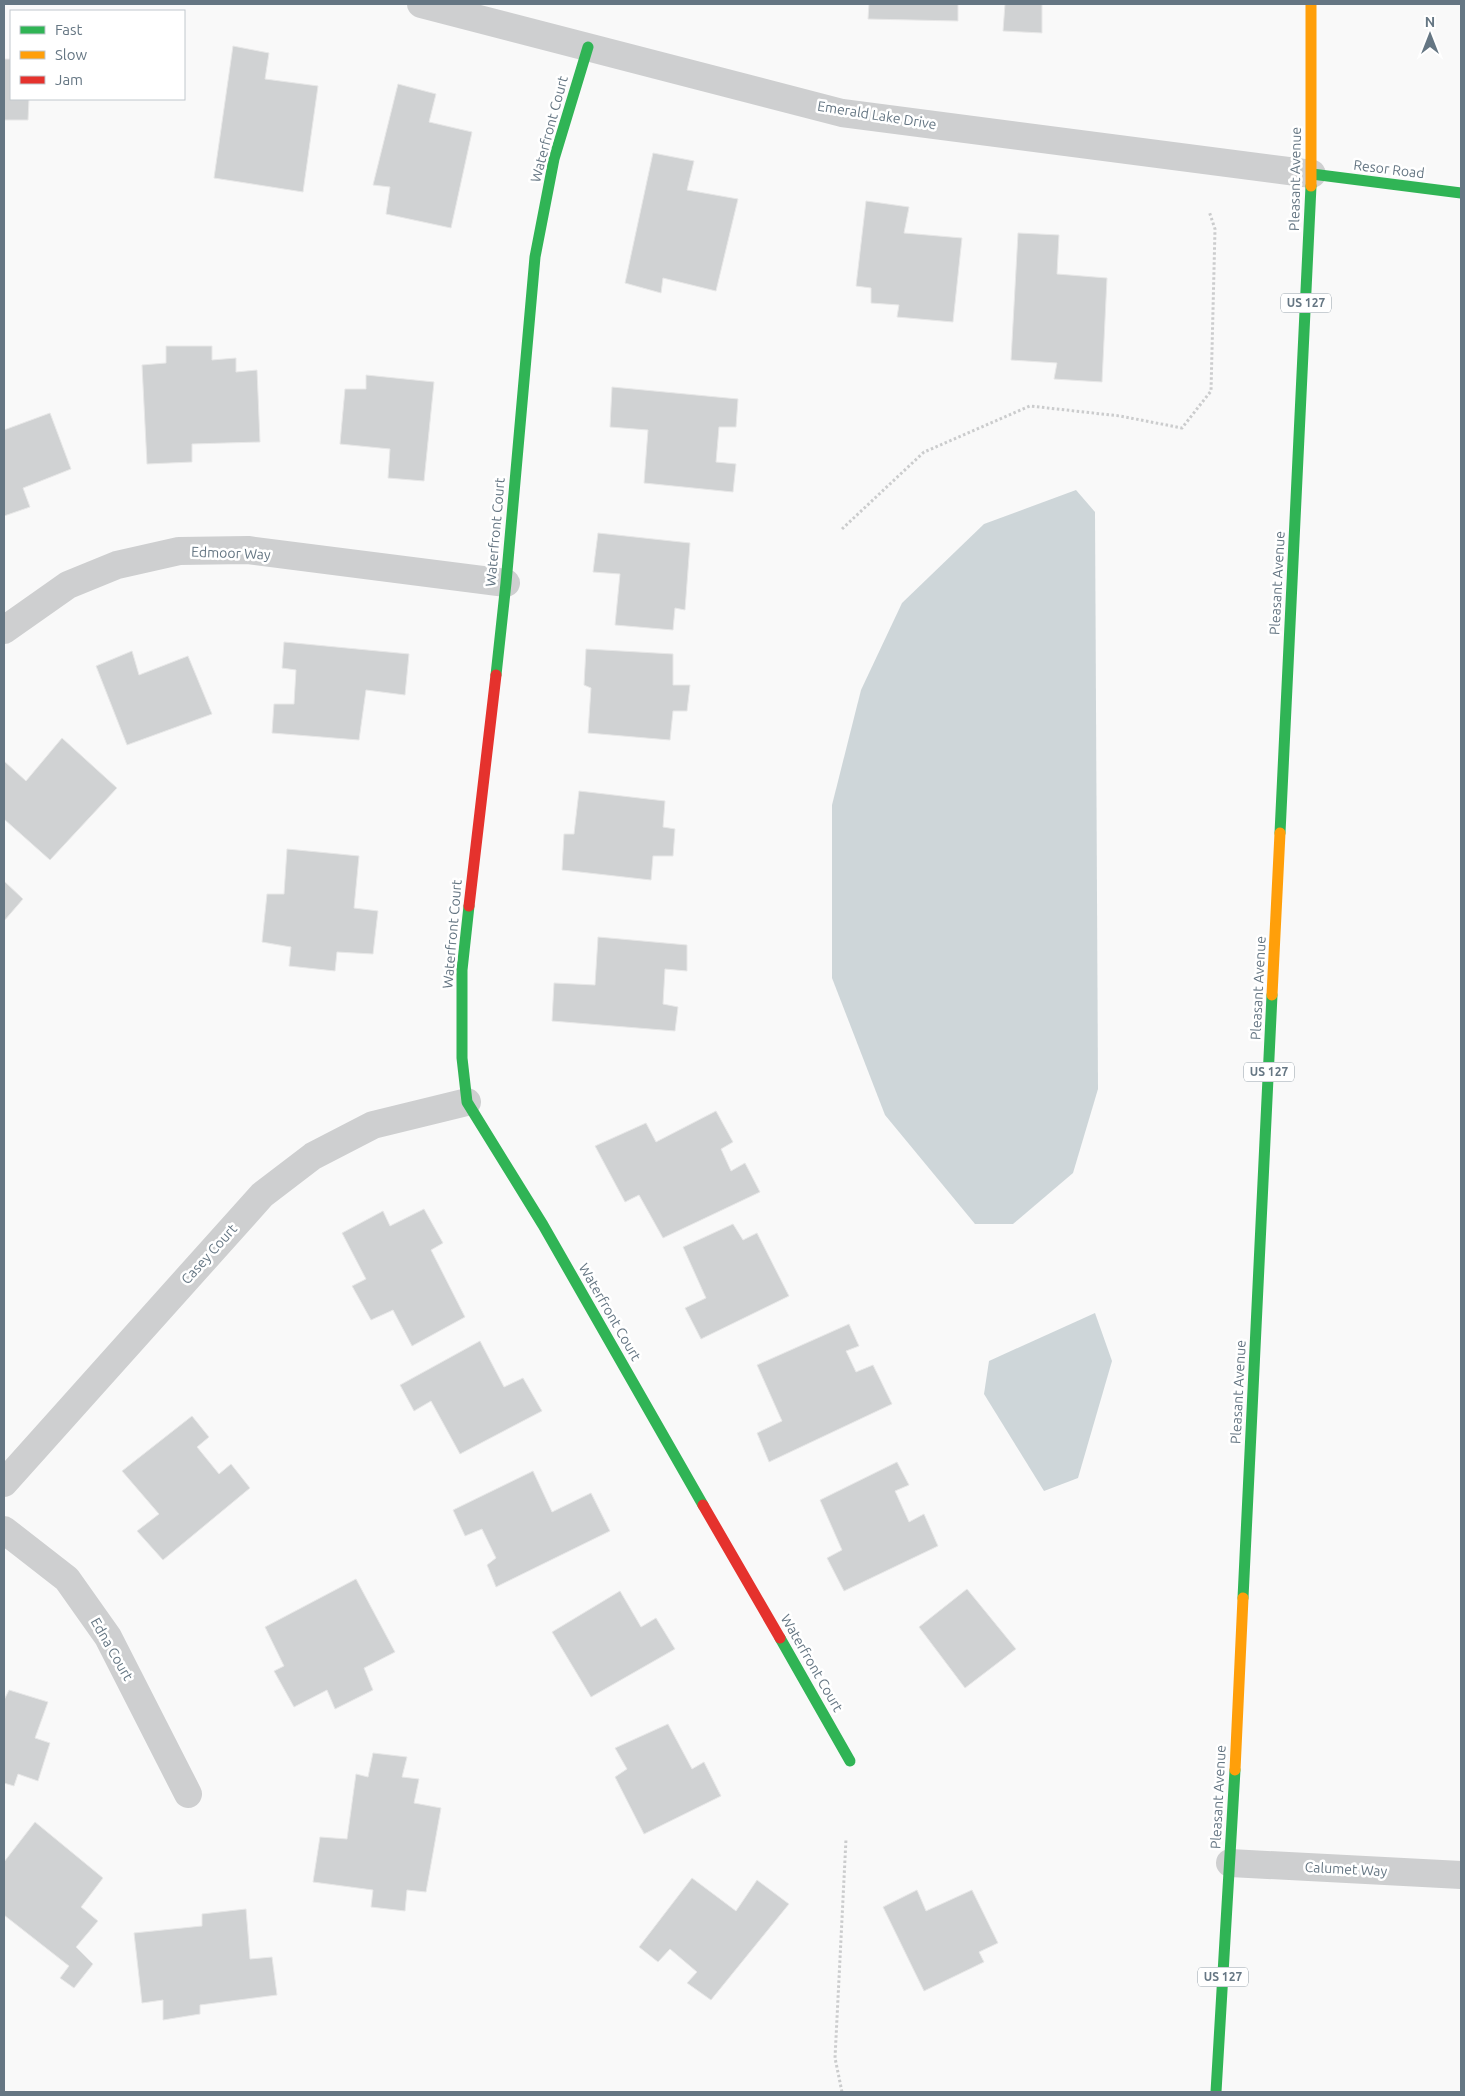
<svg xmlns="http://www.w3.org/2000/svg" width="1465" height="2096" font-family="Ubuntu,sans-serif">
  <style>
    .water { fill: #ced6d9 }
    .building { fill: #d0d2d3; stroke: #e8e8e8 }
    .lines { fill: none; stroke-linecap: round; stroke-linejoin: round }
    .path { stroke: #cbcccd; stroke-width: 3; stroke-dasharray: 2.5 2.5; stroke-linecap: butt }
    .street { stroke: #cecfd0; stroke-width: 28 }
    .fast { stroke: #30b455; stroke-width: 11 }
    .slow { stroke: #ff9f0a; stroke-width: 11 }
    .jam { stroke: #e5322d; stroke-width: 11 }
    .labels { text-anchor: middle; stroke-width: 5; stroke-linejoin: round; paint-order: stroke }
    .shield { fill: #fff; stroke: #939fa8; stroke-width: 1 }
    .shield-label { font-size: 12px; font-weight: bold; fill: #657683 }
    .street-label { font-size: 14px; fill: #657683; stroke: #fff }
  </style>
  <rect width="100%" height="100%" fill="#f9f9f9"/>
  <g class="water">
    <path d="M1076 490 1095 512 1098 1089 1073 1173 1013 1224H975L885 1115 832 978V805L861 690 902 603 984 524Z"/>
    <path d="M1095 1313 1112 1361 1078 1478 1044 1491 984 1394 989 1361Z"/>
  </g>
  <g class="building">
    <path d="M869 4H958V21L868 19Z"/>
    <path d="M1005 4H1042V33L1003 31Z"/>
    <path d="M233 46 269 53 265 79 318 86 303 192 214 178Z"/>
    <path d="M4 59H11V99H29L28 120H4Z"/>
    <path d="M398 84 436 94 429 122 472 132 451 228 386 214 390 187 373 185Z"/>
    <path d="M653 153 694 161 687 190 738 199 716 291 663 278 661 293 625 283Z"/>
    <path d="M866 201 909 207 904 233 962 238 953 322 897 317 899 305 871 303V288L856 286Z"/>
    <path d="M1018 233 1059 235 1057 274 1107 278 1102 382 1054 379 1057 363 1011 360Z"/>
    <path d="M166 346H212V360L236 358V372L257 370 260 442 192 444V462L147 464 142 365 166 363Z"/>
    <path d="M366 375 434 382 424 481 388 478 390 449 340 444 345 389H366Z"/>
    <path d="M612 387 738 399 736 427H719L716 462 736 464 733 492 644 483 648 430 610 427Z"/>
    <path d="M50 413 71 469 23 488 30 507 4 516V430Z"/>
    <path d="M598 533 690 543 685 610 675 608 673 630 615 625 620 574 593 572Z"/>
    <path d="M284 642 409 654 405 695 366 690 359 740 272 733 274 704H294L296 670 282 668Z"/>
    <path d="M586 649 673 654V685H690L687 711H673L670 740 588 733 591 688 584 685Z"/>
    <path d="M132 651 139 675 188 656 212 714 127 745 96 666Z"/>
    <path d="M62 738 117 788 50 860 4 819V761L26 781Z"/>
    <path d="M579 791 665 801 663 827 675 829 673 856H653L651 880 562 870 564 834H574Z"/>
    <path d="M287 849 359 856 354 908 378 911 373 954 337 952 335 971 289 966 291 947 262 942 267 894H284Z"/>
    <path d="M4 881 23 899 4 921Z"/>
    <path d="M598 937 687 945V971L665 969 663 1004 678 1007 675 1031 552 1021 554 983 595 985Z"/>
    <path d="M716 1111 733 1142 721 1149 731 1171 745 1163 760 1192 663 1238 639 1195 625 1202 595 1146 646 1123 656 1142Z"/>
    <path d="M424 1209 443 1243 431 1250 465 1317 412 1346 393 1310 371 1320 352 1286 366 1279 342 1233 383 1211 390 1226Z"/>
    <path d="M733 1224 743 1240 757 1233 789 1296 701 1339 685 1308 706 1298 683 1247Z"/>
    <path d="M849 1324 859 1346 846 1351 856 1372 873 1365 892 1404 769 1462 757 1433 782 1421 757 1365Z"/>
    <path d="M480 1341 504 1387 523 1378 542 1411 460 1454 431 1401 414 1411 400 1385Z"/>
    <path d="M192 1416 209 1437 197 1447 219 1474 231 1464 250 1488 163 1560 137 1531 159 1514 122 1471Z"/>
    <path d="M897 1462 909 1485 895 1491 909 1522 924 1514 938 1546 844 1591 827 1558 842 1550 820 1500Z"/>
    <path d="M533 1471 552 1512 591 1493 610 1531 496 1587 487 1565 496 1558 482 1529 465 1536 453 1510Z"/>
    <path d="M356 1579 395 1652 364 1668 373 1690 335 1709 327 1690 294 1707 274 1671 284 1666 265 1627Z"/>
    <path d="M967 1589 1016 1649 965 1688 919 1627Z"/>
    <path d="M620 1591 641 1627 656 1618 675 1649 591 1697 552 1632Z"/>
    <path d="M9 1690 48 1702 35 1738 50 1743 38 1781 18 1774 14 1786 4 1783V1700Z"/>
    <path d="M668 1724 692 1769 704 1762 721 1796 644 1834 615 1777 627 1769 615 1748Z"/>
    <path d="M373 1753 407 1757 402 1777 419 1779 414 1803 441 1808 426 1892 407 1890 405 1911 371 1907 373 1890 313 1882 320 1837 347 1839 356 1774 368 1777Z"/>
    <path d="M35 1822 103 1878 81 1907 98 1921 76 1947 93 1964 74 1988 60 1978 69 1966 4 1915V1862Z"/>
    <path d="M692 1878 736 1911 757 1880 789 1904 711 2000 687 1983 697 1972 670 1949 658 1962 639 1947Z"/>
    <path d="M917 1890 926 1911 972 1890 998 1943 979 1952 984 1962 924 1991 883 1907Z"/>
    <path d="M246 1909 250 1959 272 1957 277 1995 200 2005V2014L163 2020V2000L142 2003 134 1933 202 1926V1914Z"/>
  </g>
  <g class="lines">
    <g class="path">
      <path d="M842 529 924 452 1030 406 1120 416 1182 428 1211 391 1215 229 1209 211"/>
      <path d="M842 2092 835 2058 846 1839"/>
    </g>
    <g class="street">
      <path d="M421 4 842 113 1312 174"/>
      <path d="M4 630 68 585 117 565 179 551 248 550 506 583"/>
      <path d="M4 1483 262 1195 313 1156 373 1125 467 1102"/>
      <path d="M4 1530 67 1579 108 1637 188 1794"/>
      <path d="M1230 1863 1461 1875"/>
    </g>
    <g class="fast">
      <path d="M1312 174 1461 193"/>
      <path d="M496 675 506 583 535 257 554 159 588 47"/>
      <path d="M1280 833 1311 186"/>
      <path d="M469 906 462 970V1058L467 1102 543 1225 703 1505"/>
      <path d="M1243 1598 1272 995"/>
      <path d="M780 1638 850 1761"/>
      <path d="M1216 2092 1235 1770"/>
    </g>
    <g class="slow">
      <path d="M1311 4V186"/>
      <path d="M1272 995 1280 833"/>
      <path d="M1235 1770 1243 1598"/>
    </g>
    <g class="jam">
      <path d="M469 906 496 675"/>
      <path d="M703 1505 780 1638"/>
    </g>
  </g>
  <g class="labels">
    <g class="shield">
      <rect x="1281" y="293.5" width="50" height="19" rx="4"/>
      <rect x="1244" y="1062.5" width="50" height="19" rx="4"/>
      <rect x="1198" y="1967.5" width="50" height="19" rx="4"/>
    </g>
    <g class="shield-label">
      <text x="1306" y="307">US 127</text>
      <text x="1269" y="1076">US 127</text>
      <text x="1223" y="1981">US 127</text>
    </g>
    <g class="street-label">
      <text transform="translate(877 115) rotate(9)" y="5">Emerald Lake Drive</text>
      <text transform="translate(549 129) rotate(-75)" y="5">Waterfront Court</text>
      <text transform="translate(1389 169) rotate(7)" y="5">Resor Road</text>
      <text transform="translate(1295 179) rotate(-89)" y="5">Pleasant Avenue</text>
      <text transform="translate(495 532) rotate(-85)" y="5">Waterfront Court</text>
      <text transform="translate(231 553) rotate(2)" y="5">Edmoor Way</text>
      <text transform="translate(1277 583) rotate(-87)" y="5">Pleasant Avenue</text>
      <text transform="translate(452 934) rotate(-85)" y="5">Waterfront Court</text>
      <text transform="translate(1258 988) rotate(-87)" y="5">Pleasant Avenue</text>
      <text transform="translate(209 1254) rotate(-48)" y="5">Casey Court</text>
      <text transform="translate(610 1312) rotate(60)" y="5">Waterfront Court</text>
      <text transform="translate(1238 1392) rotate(-87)" y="5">Pleasant Avenue</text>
      <text transform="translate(112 1649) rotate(60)" y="5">Edna Court</text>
      <text transform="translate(812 1663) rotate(60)" y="5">Waterfront Court</text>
      <text transform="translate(1218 1797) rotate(-87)" y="5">Pleasant Avenue</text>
      <text transform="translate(1346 1869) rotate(3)" y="5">Calumet Way</text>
    </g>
  </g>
  <rect width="1465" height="2096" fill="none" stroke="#657683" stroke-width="10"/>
  <rect x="10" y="10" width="175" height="90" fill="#ffffff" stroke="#c1c8cd"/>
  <rect x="20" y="26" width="25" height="8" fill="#30b455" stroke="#c1c8cd"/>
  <text x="55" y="35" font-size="15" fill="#657683">Fast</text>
  <rect x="20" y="51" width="25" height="8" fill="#ff9f0a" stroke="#c1c8cd"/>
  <text x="55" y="60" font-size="15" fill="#657683">Slow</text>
  <rect x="20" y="76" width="25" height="8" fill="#e5322d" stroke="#c1c8cd"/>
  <text x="55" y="85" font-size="15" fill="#657683">Jam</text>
  <g transform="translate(1430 35)" stroke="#ffffff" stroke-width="4" paint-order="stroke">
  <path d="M0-4L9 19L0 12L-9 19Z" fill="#657683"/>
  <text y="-8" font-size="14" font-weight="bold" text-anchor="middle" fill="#657683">N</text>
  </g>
</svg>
